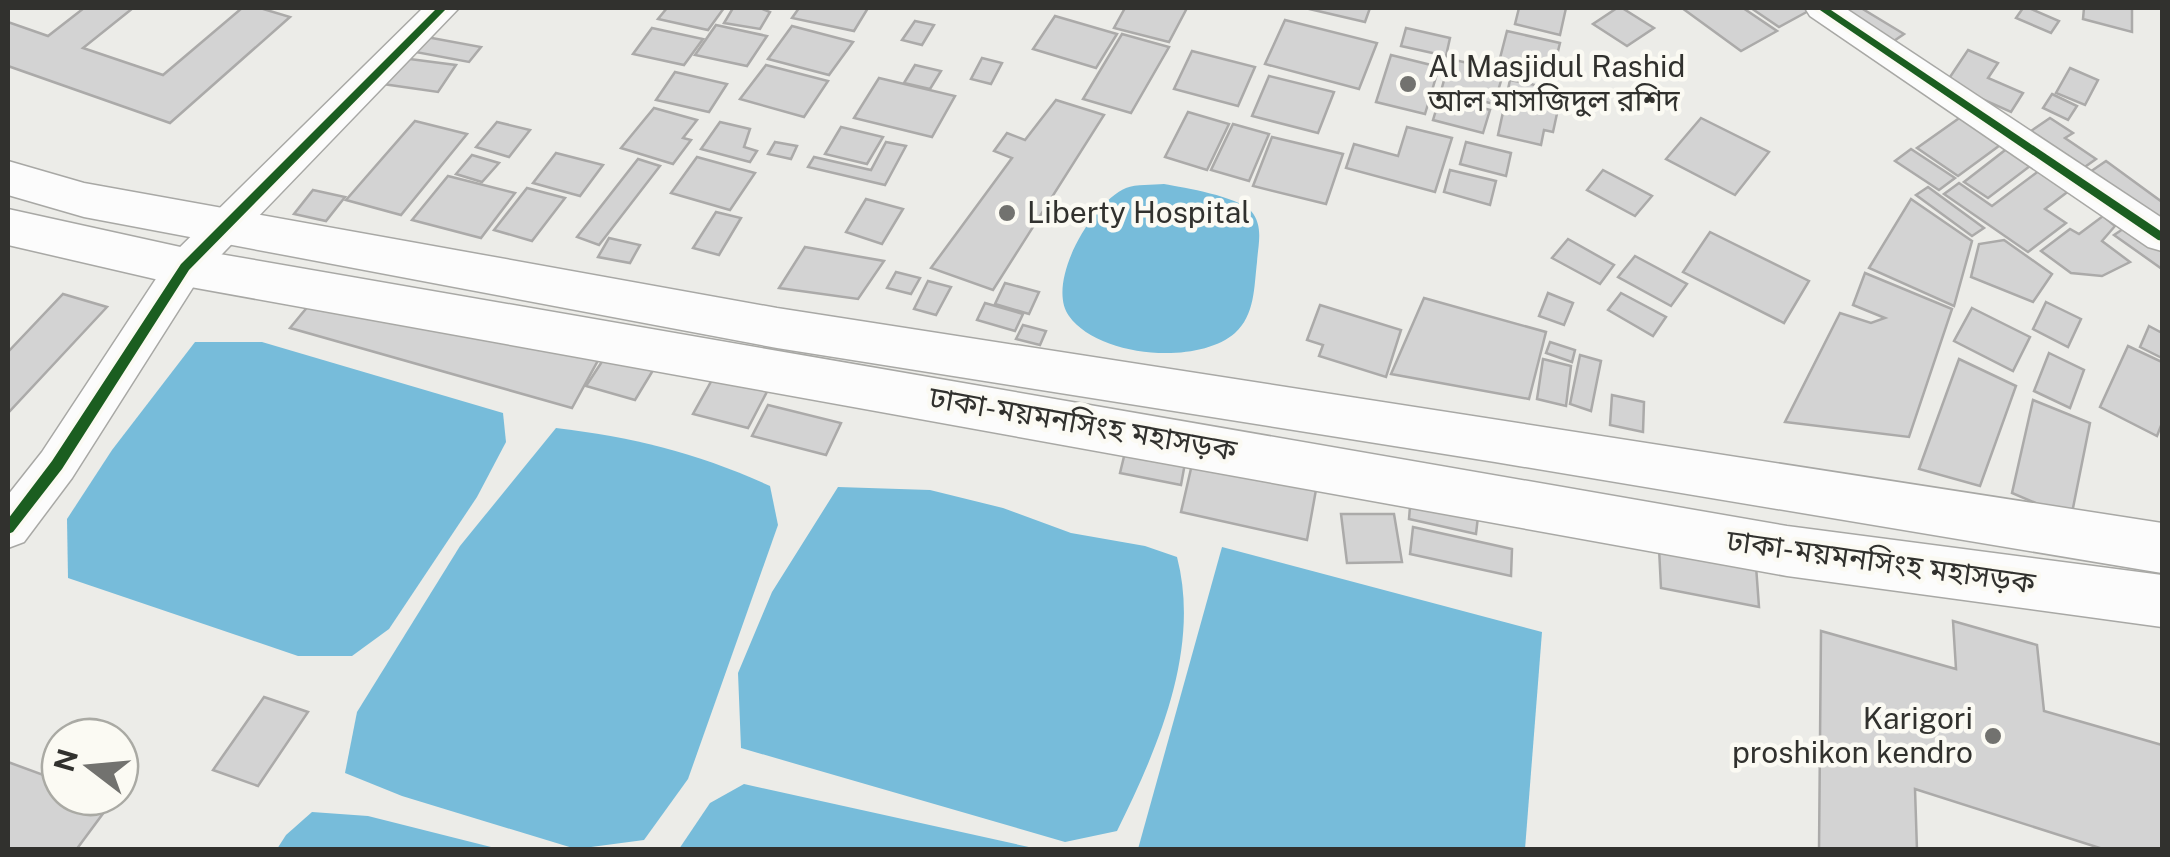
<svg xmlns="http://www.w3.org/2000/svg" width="2170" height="857" font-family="'Public Sans','Noto Sans Bengali',sans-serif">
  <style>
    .water { fill: #77bcda }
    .building { fill: #d3d3d3; stroke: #abaaa9; stroke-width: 2.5 }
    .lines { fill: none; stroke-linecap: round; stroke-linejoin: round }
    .minor-casing { stroke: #a8a8a5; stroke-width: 3 }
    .major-casing { stroke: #a8a8a5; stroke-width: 3 }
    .minor { fill: #fcfcfc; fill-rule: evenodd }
    .major { fill: #fcfcfc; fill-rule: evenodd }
    .cycleway-casing { stroke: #fbfaf3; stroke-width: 7 }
    .cycleway { fill: #1b5e20; fill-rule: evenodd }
    .poi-dot { fill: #72726f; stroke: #fbfaf3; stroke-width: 4 }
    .labels { text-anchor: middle; stroke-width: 9; stroke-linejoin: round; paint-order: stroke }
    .poi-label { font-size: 30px; fill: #31312e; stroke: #fbfaf3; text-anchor: start }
    .street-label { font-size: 30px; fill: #31312e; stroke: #fbfaf3 }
  </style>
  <rect width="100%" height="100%" fill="#ecece8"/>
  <g class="water">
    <path d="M1164 184C1186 188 1236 196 1251 211 1264 226 1258 245 1257 262 1254 287 1255 315 1235 333 1197 366 1098 357 1069 316 1045 283 1092 202 1126 188 1136 184 1153 185 1164 184Z"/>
    <path d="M195 342H262L503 413 506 442 477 497 389 629 352 656H298L68 578 67 519 112 450Z"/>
    <path d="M556 428C633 437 700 454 770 486L778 525 688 779 644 840 576 849 402 796 345 773 357 712 460 546Z"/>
    <path d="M838 487 930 490 1003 508 1071 533 1145 546 1177 557C1201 649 1158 748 1117 831L1065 842 741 748 738 673 772 592Z"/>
    <path d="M1222 547 1542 632 1525 849H1138Z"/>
    <path d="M744 784 1038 849H679L710 803Z"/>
    <path d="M312 812 368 816 499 849H277L286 835Z"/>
  </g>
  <g class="building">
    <path d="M84 8H133L83 48 163 75 242 8H260L290 17 170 123 8 66V22L48 36Z"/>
    <path d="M667 8H724L708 30 658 19Z"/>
    <path d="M733 8H760L770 12 760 29 724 23Z"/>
    <path d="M799 8H868L854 31 792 18Z"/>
    <path d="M1125 8H1187L1169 42 1114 28Z"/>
    <path d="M1305 8H1370L1365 22Z"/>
    <path d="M1519 8H1566L1560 35 1515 24Z"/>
    <path d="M1617 8H1622L1654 28 1627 46 1593 24Z"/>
    <path d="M1682 8H1743L1777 31 1741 51Z"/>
    <path d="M1751 8H1814L1779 27Z"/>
    <path d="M1838 8H1861L1904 34 1888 45 1833 11Z"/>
    <path d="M2023 8H2029L2059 21 2051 33 2016 18Z"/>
    <path d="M2084 8H2132V32L2083 19Z"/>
    <path d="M1055 16 1117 34 1096 68 1033 49Z"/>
    <path d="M1285 20 1377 43 1359 89 1265 64Z"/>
    <path d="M915 21 934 25 922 45 902 40Z"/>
    <path d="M716 25 767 36 747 66 695 55Z"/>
    <path d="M792 26 853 42 829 75 768 59Z"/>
    <path d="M652 28 703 39 684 65 633 54Z"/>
    <path d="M1406 28 1450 38 1446 56 1401 46Z"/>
    <path d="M1507 31 1560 43 1552 75 1499 62Z"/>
    <path d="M1122 34 1169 47 1131 113 1083 99Z"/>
    <path d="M421 36 481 47 469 62 410 51Z"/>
    <path d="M1968 50 1998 63 1988 78 2023 93 2011 112 1946 83Z"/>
    <path d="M1192 51 1255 67 1238 106 1174 89Z"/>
    <path d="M1391 55 1439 67 1425 114 1376 102Z"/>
    <path d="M402 58 456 65 438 92 383 84Z"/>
    <path d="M982 58 1002 63 991 84 971 79Z"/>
    <path d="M1450 59 1504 71 1494 104 1441 91Z"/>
    <path d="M766 65 828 81 804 117 740 99Z"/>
    <path d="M915 65 941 71 930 89 904 83Z"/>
    <path d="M2070 68 2098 80 2085 105 2056 93Z"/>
    <path d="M675 72 727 84 709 112 656 100Z"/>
    <path d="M1269 76 1334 92 1318 133 1252 116Z"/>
    <path d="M879 78 955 96 932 137 854 118Z"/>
    <path d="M1510 80 1550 88 1546 106 1558 109 1553 132 1544 130 1541 145 1498 135Z"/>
    <path d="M2052 94 2077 106 2068 120 2043 108Z"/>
    <path d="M1440 97 1490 110 1483 133 1433 120Z"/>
    <path d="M1056 100 1104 115 993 290 931 268 1012 158 994 151 1007 133 1025 140Z"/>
    <path d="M654 108 697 120 683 138 691 140 673 164 621 148Z"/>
    <path d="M1188 112 1229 124 1207 170 1165 157Z"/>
    <path d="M1965 114 2007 140 1958 176 1917 148Z"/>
    <path d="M1701 118 1769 152 1735 195 1666 159Z"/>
    <path d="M2050 118 2073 133 2065 138 2096 159 2082 169 2028 133Z"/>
    <path d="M415 121 467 134 401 215 346 200Z"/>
    <path d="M497 122 530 130 509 157 476 147Z"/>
    <path d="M720 122 750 129 744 147 757 151 750 162 701 149Z"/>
    <path d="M1233 124 1269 134 1249 181 1211 170Z"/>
    <path d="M841 127 883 137 867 164 825 154Z"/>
    <path d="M1407 127 1452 138 1435 192 1346 168 1354 144 1398 156Z"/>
    <path d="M1272 137 1343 154 1326 204 1253 186Z"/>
    <path d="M775 142 797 146 791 159 768 154Z"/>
    <path d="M886 142 906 146 885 185 808 167 814 157 871 170Z"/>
    <path d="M1466 142 1511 153 1506 176 1460 164Z"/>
    <path d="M2013 144 2034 163 1988 198 1964 182Z"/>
    <path d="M1911 149 1955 178 1939 190 1895 161Z"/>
    <path d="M556 153 603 165 580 196 533 183Z"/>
    <path d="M472 155 499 163 482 182 456 174Z"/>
    <path d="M697 157 755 173 730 210 671 193Z"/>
    <path d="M638 159 660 166 599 245 577 237Z"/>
    <path d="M2106 161 2162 202V229L2087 174Z"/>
    <path d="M1450 170 1496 181 1490 205 1444 192Z"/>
    <path d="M1603 170 1652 196 1635 216 1587 190Z"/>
    <path d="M2040 170 2070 190 2045 209 2066 223 2028 252 1944 194 1959 183 1992 206Z"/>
    <path d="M448 176 515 193 481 238 412 220Z"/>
    <path d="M1928 187 1984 228 1972 236 1916 195Z"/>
    <path d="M527 188 565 198 532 241 494 230Z"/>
    <path d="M313 190 345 197 326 221 294 214Z"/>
    <path d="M866 199 903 209 882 244 846 232Z"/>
    <path d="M1911 199 1972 241 1954 306 1869 268Z"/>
    <path d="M716 212 741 218 719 255 693 248Z"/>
    <path d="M2103 216 2115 226 2102 241 2130 262 2102 276 2071 273 2041 251 2070 229 2079 234Z"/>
    <path d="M2129 225 2162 249V269L2114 235Z"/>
    <path d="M1710 232 1809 281 1784 323 1683 272Z"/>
    <path d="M609 238 640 245 630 263 598 257Z"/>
    <path d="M1568 239 1614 265 1600 284 1552 258Z"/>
    <path d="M2004 240 2052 274 2033 302 1971 277 1979 244Z"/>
    <path d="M805 247 884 261 858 299 779 288Z"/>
    <path d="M1635 256 1687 284 1671 306 1618 277Z"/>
    <path d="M896 272 920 278 911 294 887 288Z"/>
    <path d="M1865 273 1952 309 1909 437 1785 422 1840 313 1871 323 1885 318 1853 305Z"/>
    <path d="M928 281 951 287 936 315 914 309Z"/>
    <path d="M1005 283 1039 292 1029 314 995 304Z"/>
    <path d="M319 293 602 353 572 408 290 328Z"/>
    <path d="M1548 293 1573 303 1564 325 1539 316Z"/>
    <path d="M1621 293 1666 317 1653 336 1608 310Z"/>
    <path d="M63 294 107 307 8 413V352Z"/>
    <path d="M1424 298 1546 332 1529 399 1391 374Z"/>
    <path d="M2046 302 2081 319 2068 347 2033 329Z"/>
    <path d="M985 303 1023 314 1015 331 977 320Z"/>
    <path d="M1320 305 1401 330 1386 377 1319 356 1323 345 1307 340Z"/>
    <path d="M1972 308 2030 337 2013 371 1954 341Z"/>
    <path d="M1023 325 1046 331 1040 345 1016 339Z"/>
    <path d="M2149 326 2162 333V358L2140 347Z"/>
    <path d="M1550 342 1575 350 1572 362 1546 353Z"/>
    <path d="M2128 346 2162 362V423L2157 436 2100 407Z"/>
    <path d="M2049 353 2084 370 2070 408 2034 391Z"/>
    <path d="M607 354 655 367 635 400 586 386Z"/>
    <path d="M1580 355 1601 361 1591 411 1570 404Z"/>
    <path d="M1543 359 1571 366 1566 406 1537 399Z"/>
    <path d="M1959 359 2016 386 1980 486 1919 469Z"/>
    <path d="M717 371 771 384 748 428 693 414Z"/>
    <path d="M1612 395 1644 402 1643 432 1610 425Z"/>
    <path d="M2033 400 2090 423 2071 518 2012 493Z"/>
    <path d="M768 405 841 423 826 455 752 436Z"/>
    <path d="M1128 440 1187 452 1181 485 1120 473Z"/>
    <path d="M1196 447 1319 473 1307 540 1181 512Z"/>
    <path d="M1411 494 1479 508 1476 534 1409 519Z"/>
    <path d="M1341 514H1394L1402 562 1347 563Z"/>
    <path d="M1413 527 1512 549 1511 576 1410 554Z"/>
    <path d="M1659 548 1756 566 1759 607 1661 588Z"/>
    <path d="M1953 621 2037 645 2044 711 2162 745V850H2106L1915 789 1917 850H1819L1821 631 1956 669Z"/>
    <path d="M264 697 308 712 258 786 213 770Z"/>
    <path d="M8 762 60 781V797L113 800 76 850H8Z"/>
  </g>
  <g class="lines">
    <defs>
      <g id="minor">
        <path d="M423 8H459L199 278 72 478 24 542 8 548V495L42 452 171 256Z"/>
        <path d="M1805 8H1845L2162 218V251L2148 247 1810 16Z"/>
      </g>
      <g id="major">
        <path d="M8 161 84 183 777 308 2162 523V573L1495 462 777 348 84 217 8 195Z"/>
        <path d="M8 209 185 248 1787 526 2162 575V627L1787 576 185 286 8 245Z"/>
      </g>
    </defs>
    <use href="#minor" class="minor-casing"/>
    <use href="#major" class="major-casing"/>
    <use href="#minor" class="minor"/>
    <use href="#major" class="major"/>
    <defs>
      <g id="cycleway">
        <path d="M437 8H447L189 270 62 469 13 532 8 534V519L52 461 181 264Z"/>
        <path d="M1817 8H1828L2162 232V241L2158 240Z"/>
      </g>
    </defs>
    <use href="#cycleway" class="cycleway-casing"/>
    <use href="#cycleway" class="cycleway"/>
  </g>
  <g class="poi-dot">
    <circle cx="1408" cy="84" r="10"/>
    <circle cx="1007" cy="213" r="10"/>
    <circle cx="1993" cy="736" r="10"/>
  </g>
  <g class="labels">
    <g class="poi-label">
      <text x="1428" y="77">Al Masjidul Rashid<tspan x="1428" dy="34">আল মাসজিদুল রশিদ</tspan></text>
      <text x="1027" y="223">Liberty Hospital</text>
      <text x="1973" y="729" text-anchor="end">Karigori<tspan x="1973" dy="34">proshikon kendro</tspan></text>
    </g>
    <g class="street-label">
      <text transform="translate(1083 424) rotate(10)" y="10">ঢাকা-ময়মনসিংহ মহাসড়ক</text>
      <text transform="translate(1881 562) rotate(8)" y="10">ঢাকা-ময়মনসিংহ মহাসড়ক</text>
    </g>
  </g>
  <rect width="2170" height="857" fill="none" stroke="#31312e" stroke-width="20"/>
  <g transform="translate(90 767) rotate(286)"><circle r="48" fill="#fbfaf3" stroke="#aaaaa4" stroke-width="2.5"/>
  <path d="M0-8L18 38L0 25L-18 38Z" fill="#72726f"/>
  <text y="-15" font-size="28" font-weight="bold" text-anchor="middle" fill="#31312e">N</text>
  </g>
</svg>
